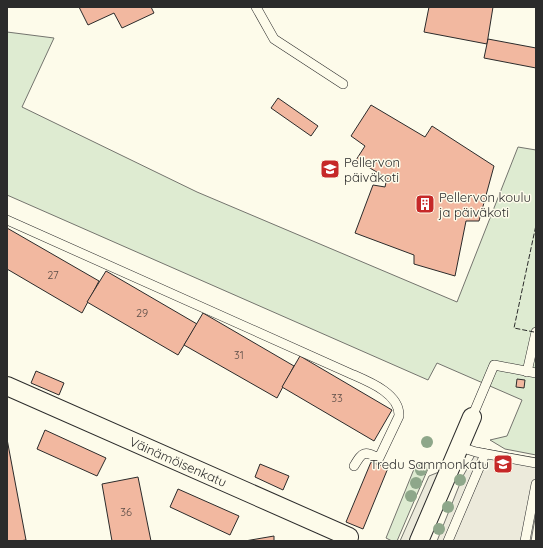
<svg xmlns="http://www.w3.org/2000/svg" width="543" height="548" font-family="Quicksand,sans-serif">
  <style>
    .green { fill: #deebd1; stroke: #74746e }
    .parking { fill: #eceadb; stroke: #74746e }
    .building { fill: #f2b8a0; stroke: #2b2b2b }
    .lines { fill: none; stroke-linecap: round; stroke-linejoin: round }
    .lane-casing { stroke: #2b2b2b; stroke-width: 10 }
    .street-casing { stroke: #2b2b2b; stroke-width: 20 }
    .lane { stroke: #fdfbea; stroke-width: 9 }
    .street { stroke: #fdfbea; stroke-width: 18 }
    .fence { stroke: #2b2b2b; stroke-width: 1; stroke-dasharray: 5 2; stroke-linecap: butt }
    .tree { fill: #8ea78a }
    .labels { text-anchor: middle; stroke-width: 3; stroke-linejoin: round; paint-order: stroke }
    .number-label { font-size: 11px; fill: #5d4e48 }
    .poi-label { font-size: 13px; fill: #2b2b2b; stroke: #fdfbea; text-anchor: start }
    .street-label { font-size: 13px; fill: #2b2b2b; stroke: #fdfbea }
  </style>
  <rect width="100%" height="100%" fill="#fdfbea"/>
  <g class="green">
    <path d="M7 32 54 38 22 107 197 192 457 302 518 147 536 150V455L505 449 490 440 507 436 522 400 437 363 428 380 7 195Z"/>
    <path d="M425 462 430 464 397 541H392L386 538 414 469 419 464Z"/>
  </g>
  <g class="parking">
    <path d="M479 448 536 458V513L531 541H437L463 476Z"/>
    <path d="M439 472 409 541H400L429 476Z"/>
  </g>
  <g class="building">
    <path d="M79 7H151L154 13 122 28 114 13 88 25Z"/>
    <path d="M429 7H493L487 44 424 32Z"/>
    <path d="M488 39 536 48V68L484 58Z"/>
    <path d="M278 98 318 126 311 136 271 108Z"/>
    <path d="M371 105 425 137 432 126 494 166 479 221H466L455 276 414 264V255L355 233 373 185 385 187 387 178 356 160 365 146 351 136Z"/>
    <path d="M7 228 99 281 82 313 7 269Z"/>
    <path d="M106 271 197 324 178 355 87 302Z"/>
    <path d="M203 313 294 366 277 398 184 345Z"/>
    <path d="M300 356 392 410 374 441 282 387Z"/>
    <path d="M36 371 64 383 59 395 31 383Z"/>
    <path d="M517 379 525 380 524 388 516 387Z"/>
    <path d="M45 430 106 458 97 476 37 449Z"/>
    <path d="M7 439 26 540 19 541H7Z"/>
    <path d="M371 462 388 468 363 529 346 522Z"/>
    <path d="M260 464 289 476 283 490 255 477Z"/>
    <path d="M138 477 151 541H112L102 484Z"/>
    <path d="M178 489 239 516 230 535 170 507Z"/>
    <path d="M274 536V541H245Z"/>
  </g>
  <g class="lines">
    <defs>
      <g id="lane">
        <path d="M256 7 274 39 343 84"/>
        <path d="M7 220 349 373C367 381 400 393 399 416L379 458C364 451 363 451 354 466"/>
        <path d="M527 372 536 332"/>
        <path d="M472 417 494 365 536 373"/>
        <path d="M460 447 476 452 536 463"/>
        <path d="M448 541 485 454"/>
        <path d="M525 541 536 484"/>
      </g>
      <g id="street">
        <path id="s1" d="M7 386 349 537"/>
        <path d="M419 541 472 417"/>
      </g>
    </defs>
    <use href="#lane" class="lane-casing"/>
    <use href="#street" class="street-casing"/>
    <use href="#lane" class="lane"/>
    <use href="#street" class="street"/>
    <path class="fence" d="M534 332 514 328 536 225"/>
  </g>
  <g class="tree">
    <circle cx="427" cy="442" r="6"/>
    <circle cx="421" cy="470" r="6"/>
    <circle cx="460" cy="480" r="6"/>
    <circle cx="416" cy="483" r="6"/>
    <circle cx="411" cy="496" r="6"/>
    <circle cx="448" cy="507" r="6"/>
    <circle cx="439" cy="529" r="6"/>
  </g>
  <defs>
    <symbol id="school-square" viewBox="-11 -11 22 22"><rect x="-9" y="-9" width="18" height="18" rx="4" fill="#c62828" stroke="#fdfbea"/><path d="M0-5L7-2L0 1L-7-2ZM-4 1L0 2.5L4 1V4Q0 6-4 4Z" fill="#fff"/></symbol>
    <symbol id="building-square" viewBox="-11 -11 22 22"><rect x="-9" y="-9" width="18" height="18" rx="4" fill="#c62828" stroke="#fdfbea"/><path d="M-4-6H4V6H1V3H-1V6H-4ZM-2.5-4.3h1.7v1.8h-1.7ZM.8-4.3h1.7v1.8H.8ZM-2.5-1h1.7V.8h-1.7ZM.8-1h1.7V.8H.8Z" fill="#fff"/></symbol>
  </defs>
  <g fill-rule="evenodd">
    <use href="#school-square" x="319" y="158" width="22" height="22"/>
    <use href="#building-square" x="414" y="193" width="22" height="22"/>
    <use href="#school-square" x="492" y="453" width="22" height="22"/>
  </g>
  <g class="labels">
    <g class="number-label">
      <text x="53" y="279">27</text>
      <text x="142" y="317">29</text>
      <text x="239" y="359">31</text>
      <text x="337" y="402">33</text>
      <text x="126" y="516">36</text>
    </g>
    <g class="poi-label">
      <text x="344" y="167">Pellervon<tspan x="344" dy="15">päiväkoti</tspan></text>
      <text x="439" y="202">Pellervon koulu<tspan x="439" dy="15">ja päiväkoti</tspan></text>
      <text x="489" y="469" text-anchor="end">Tredu Sammonkatu</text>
    </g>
    <g class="street-label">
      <text dy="5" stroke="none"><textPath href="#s1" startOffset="187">Väinämöisenkatu</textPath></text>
    </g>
  </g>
  <rect width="543" height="548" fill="none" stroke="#2b2b2b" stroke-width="16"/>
</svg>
